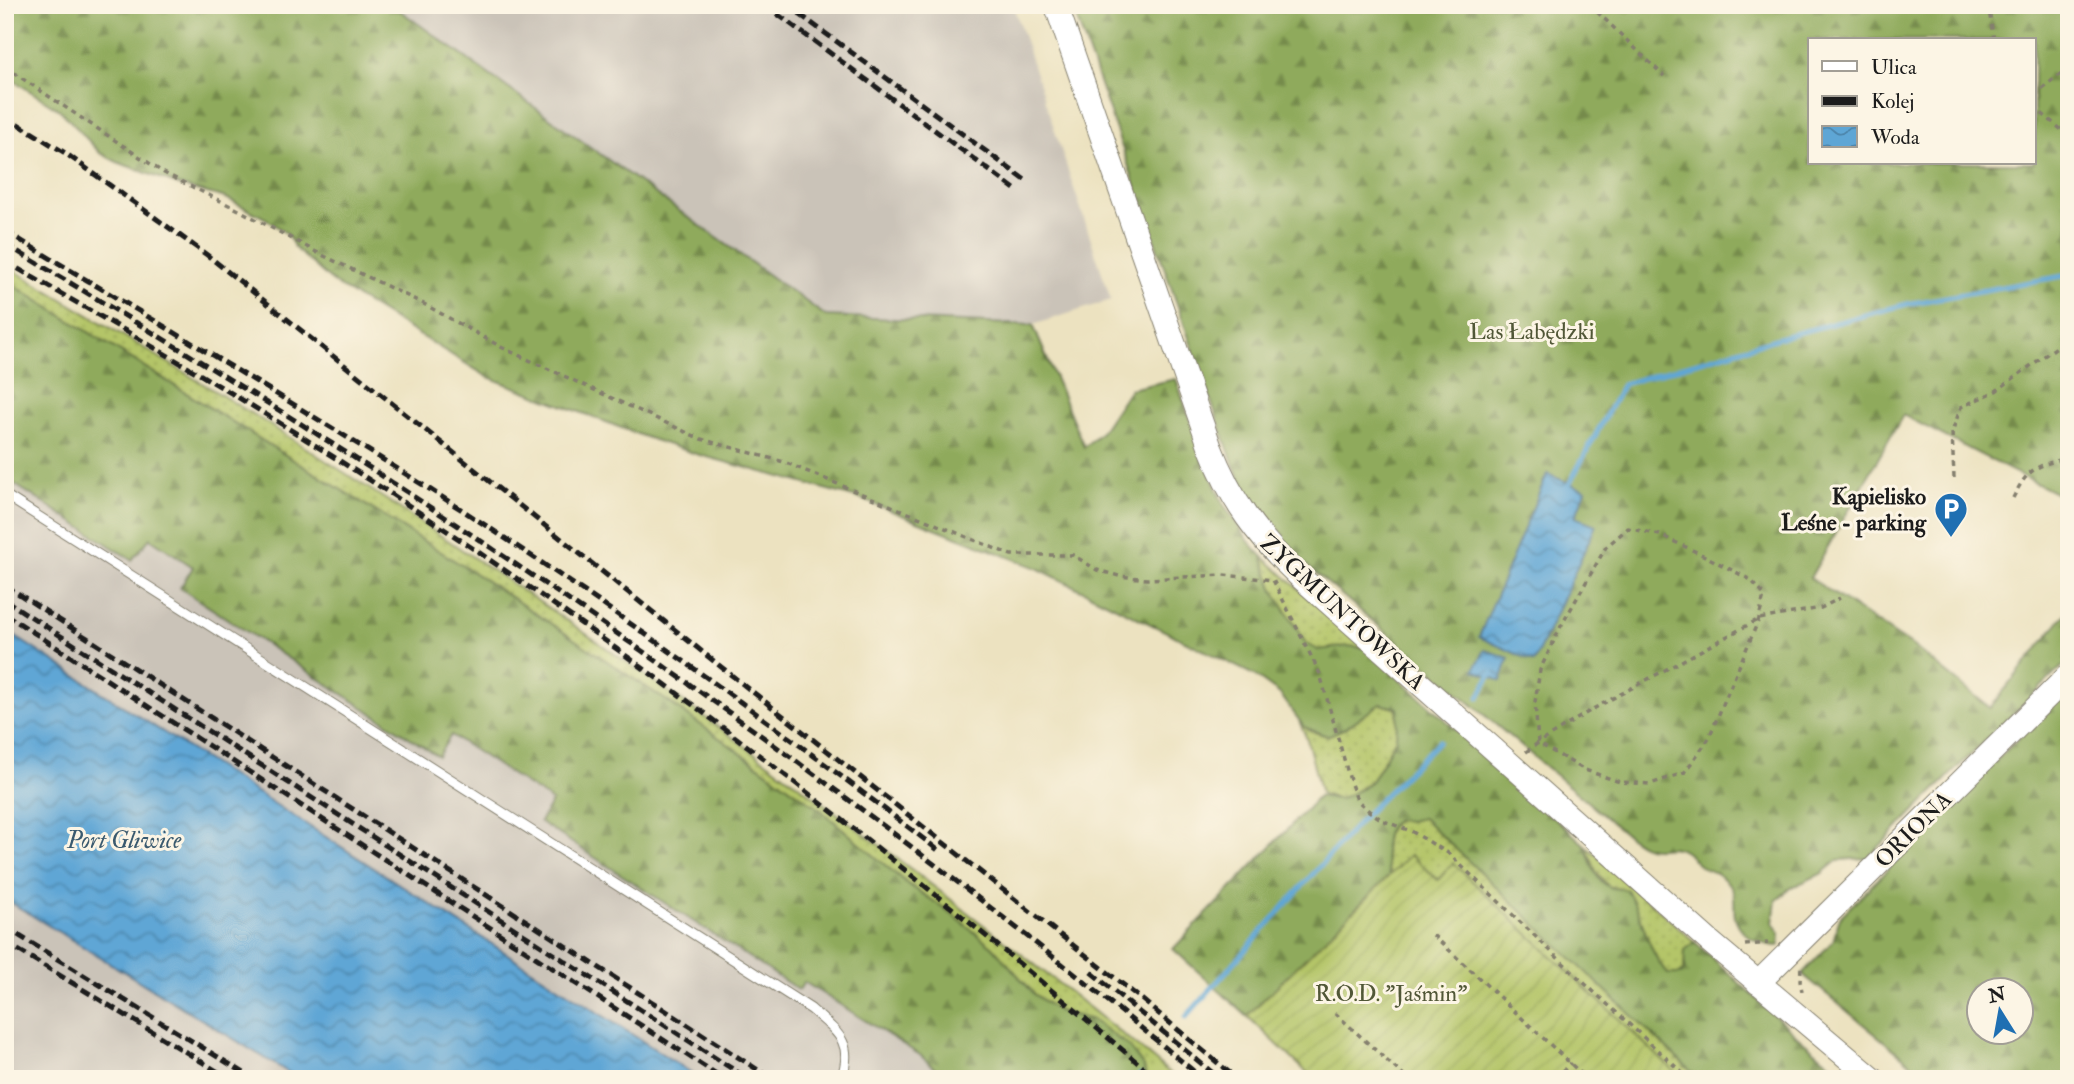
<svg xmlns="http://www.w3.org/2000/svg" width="2074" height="1084" font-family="'IM FELL Double Pica',serif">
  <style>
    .industrial { fill: #cac3b8 }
    .grass { fill: url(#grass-dots); stroke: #687042; stroke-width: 2 }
    .forest { fill: url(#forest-firs); stroke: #56633c; stroke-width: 2; fill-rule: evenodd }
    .garden { fill: url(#garden-furrows); stroke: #687042; stroke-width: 2 }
    .water { fill: url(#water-waves); stroke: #3d6178; stroke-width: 2 }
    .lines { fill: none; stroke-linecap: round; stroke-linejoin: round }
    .stream { stroke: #5ea6d5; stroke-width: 5 }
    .service-casing { stroke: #847f6e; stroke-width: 11 }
    .tertiary-casing { stroke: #847f6e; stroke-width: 25 }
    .path { stroke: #847f6e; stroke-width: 3.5; stroke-dasharray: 5 5; stroke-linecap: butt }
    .service { stroke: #fff; stroke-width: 9 }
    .tertiary { stroke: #fff; stroke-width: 23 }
    .rail { stroke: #1c1c1c; stroke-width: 5; stroke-dasharray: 10 5; stroke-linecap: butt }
    .labels { text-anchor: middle; stroke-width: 6; stroke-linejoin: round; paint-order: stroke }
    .park-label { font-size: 23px; fill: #515737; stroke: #fcf5e5 }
    .poi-label { font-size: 23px; font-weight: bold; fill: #1c1c1c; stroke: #fcf5e5; text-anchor: end }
    .street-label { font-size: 23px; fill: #1c1c1c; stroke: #fcf5e5 }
    .water-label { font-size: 24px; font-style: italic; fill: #3a5a6f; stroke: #fcf5e5 }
  </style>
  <defs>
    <pattern id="grass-dots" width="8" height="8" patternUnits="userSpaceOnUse" patternTransform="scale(1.75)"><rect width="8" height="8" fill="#b4c568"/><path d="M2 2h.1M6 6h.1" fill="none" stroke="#9aa95a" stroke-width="1.8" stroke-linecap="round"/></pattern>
    <pattern id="forest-firs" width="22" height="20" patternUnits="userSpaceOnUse" patternTransform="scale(1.75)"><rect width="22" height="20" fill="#8faa5c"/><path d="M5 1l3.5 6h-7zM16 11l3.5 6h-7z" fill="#748a4b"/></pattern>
    <pattern id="garden-furrows" width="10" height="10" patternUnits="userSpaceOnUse" patternTransform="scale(1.75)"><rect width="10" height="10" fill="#b4c568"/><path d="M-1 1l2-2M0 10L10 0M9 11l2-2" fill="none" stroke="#9aa95a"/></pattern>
    <pattern id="water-waves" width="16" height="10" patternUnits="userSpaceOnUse" patternTransform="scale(1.75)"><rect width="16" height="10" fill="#5ea6d5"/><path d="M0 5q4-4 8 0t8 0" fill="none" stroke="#4d86ac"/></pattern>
  </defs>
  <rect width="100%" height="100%" fill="#fcf5e5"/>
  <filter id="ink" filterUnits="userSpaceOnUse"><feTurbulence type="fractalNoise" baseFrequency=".0143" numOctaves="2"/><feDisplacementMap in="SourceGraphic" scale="14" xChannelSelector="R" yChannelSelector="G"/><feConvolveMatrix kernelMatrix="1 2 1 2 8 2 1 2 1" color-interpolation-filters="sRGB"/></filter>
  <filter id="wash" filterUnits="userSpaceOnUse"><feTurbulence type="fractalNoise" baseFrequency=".00686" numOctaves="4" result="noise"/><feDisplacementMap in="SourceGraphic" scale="28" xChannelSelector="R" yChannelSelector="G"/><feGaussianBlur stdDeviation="1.57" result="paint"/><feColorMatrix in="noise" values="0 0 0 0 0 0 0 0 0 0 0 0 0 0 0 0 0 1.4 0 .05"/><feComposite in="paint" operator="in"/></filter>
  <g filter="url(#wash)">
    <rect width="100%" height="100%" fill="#ece2c0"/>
    <g class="industrial">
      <path d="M392 5H1013L1111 300 1033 325 826 316Z"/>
      <path d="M5 478 132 560 150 538 193 567 181 588 438 755 450 734 552 802 540 822 798 989 804 982 920 1055 947 1079H5Z"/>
    </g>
    <g class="grass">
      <path d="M5 265C104 324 203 382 300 444 519 584 734 733 941 892 1020 953 1100 1014 1177 1079H1146L1144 1067 1128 1046 1092 1020 1058 1011 1034 994 993 947 944 908 906 883 818 808 670 703 476 574 5 280Z"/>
      <path d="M1262 556 1364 647H1343L1319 651 1308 646 1274 591Z"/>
      <path d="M1380 704 1398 709 1396 739 1372 780 1349 796 1340 799 1321 794 1307 739 1299 721 1311 731 1327 736 1345 728Z"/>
      <path d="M1417 818H1423L1703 1079H1682L1453 864 1438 880 1410 855 1389 876C1386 855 1378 836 1396 820L1409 821Z"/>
      <path d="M1586 846 1695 942 1684 971 1679 976 1667 975 1660 967 1624 891 1608 886 1596 871Z"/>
    </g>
    <g class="forest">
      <path d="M5 5H392L826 316 1033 325 1084 447 1101 432 1130 389 1176 379 1201 451 1222 502 1250 543 1262 556 1274 591 1300 634 1306 643 1318 650 1348 646 1365 648 1586 846C1589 859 1596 881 1610 887 1614 889 1622 888 1627 890 1644 916 1646 950 1668 974H1680L1684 970 1685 950 1695 942 1797 1036 1849 1079H1699L1423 818 1409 821 1396 820C1378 835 1386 855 1389 876L1247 1016 1173 949 1319 796 1340 799 1363 788 1372 780 1396 739 1398 708 1380 704 1345 728 1327 736 1304 727 1280 694 1254 675 1037 568 861 499 696 454 645 437 488 377 334 283 295 248 287 234 265 218 226 198 181 186 117 162 100 153 61 111 5 75Z"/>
      <path d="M1072 5H2069V500L1903 415 1810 578 1913 646 1990 708 2069 609V660L1954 771 1868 858 1838 860 1821 874 1790 888 1776 901 1773 923 1780 933 1779 946C1763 946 1742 937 1736 920 1731 906 1740 894 1725 880 1716 871 1709 872 1702 867 1692 861 1689 850 1676 848 1672 846 1665 848 1660 848 1643 849 1635 841 1622 831L1299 559C1275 530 1249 501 1234 466ZM1810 40H2034V163H1810Z"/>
      <path d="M5 280 476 574 670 703 818 808 906 883 944 908 993 947 1034 994 1058 1011 1092 1020 1128 1046 1144 1067 1146 1079H947L920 1055 804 982 799 990 540 822 552 801 451 735 438 756 180 588 193 567 150 538 132 560 5 478Z"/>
      <path d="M2069 688V1079H1930L1802 974 1833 941 1840 917ZM1980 990H2022V1032H1980Z"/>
    </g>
    <path class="garden" d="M1410 855 1438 880 1453 863 1682 1079H1314L1247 1016Z"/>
    <g class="water">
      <path d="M1547 474 1586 490 1575 517 1596 525 1534 662 1479 637Z"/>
      <path d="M5 630 701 1079H299L5 899Z"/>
      <path d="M1485 650 1509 658 1501 681 1474 670Z"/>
    </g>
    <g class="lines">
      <g class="stream">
        <path d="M1567 488 1623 384 1782 337 1907 304 2069 275"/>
        <path d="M1479 697 1492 672"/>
        <path d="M1186 1017 1369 811 1439 741"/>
        <path d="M1137 1079 1140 1075"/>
      </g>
    </g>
  </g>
  <g filter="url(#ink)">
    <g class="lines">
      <defs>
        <path id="service" d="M5 495 811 1009C837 1032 855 1042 841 1079"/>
        <g id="tertiary">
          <path d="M1056 5 1210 447C1231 501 1257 536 1299 576L1709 941 1873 1079"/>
          <path d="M1758 983 2069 675"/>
        </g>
      </defs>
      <use href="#service" class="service-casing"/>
      <use href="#tertiary" class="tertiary-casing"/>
      <g class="path">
        <path d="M1590 5 1664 76"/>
        <path d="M1988 5 1994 40"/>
        <path d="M5 67 164 173 239 210 320 254 422 303 503 348 701 439 784 462 1011 555H1073L1097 570 1119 576 1147 579 1223 575 1273 580 1320 674 1351 784 1357 800 1369 811 1384 821 1411 831 1448 853 1582 981 1689 1079"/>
        <path d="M2034 95 2069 67"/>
        <path d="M2034 107 2069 136"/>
        <path d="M1954 478 1952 432 1961 407 1996 391 2069 338"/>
        <path d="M2013 498C2029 466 2036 467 2069 457"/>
        <path d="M1526 752 1538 743 1585 770 1620 782 1650 784 1684 773 1708 740 1759 619 1764 595 1751 580 1705 556 1660 535 1628 528 1606 547 1560 628 1540 670 1535 702 1538 743 1593 709 1759 619 1821 608 1840 598"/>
        <path d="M1433 935 1587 1079"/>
        <path d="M1745 945 1768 943"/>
        <path d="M1801 968 1800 981 1802 991"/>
        <path d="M1335 1013 1407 1079"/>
        <path d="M1555 1079 1571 1063"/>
      </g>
      <use href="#service" class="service"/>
      <use href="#tertiary" class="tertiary"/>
      <g class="rail">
        <path d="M765 5 1016 190"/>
        <path d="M787 5 1025 180"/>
        <path d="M5 116 65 153 207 255 725 670 1140 998 1237 1079"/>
        <path d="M5 231C163 326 322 419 476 519 634 623 788 734 938 850"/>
        <path d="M5 244C136 322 266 400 393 483 674 666 946 864 1203 1079"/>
        <path d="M5 261C78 304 153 346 226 390 331 454 435 521 536 592 753 742 956 909 1157 1079"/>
        <path d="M5 585 772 1079"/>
        <path d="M5 600 748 1079"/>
        <path d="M5 614 724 1079"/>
        <path d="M5 927 254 1079"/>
        <path d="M5 942 230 1079"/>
        <path d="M1091 972 1220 1079"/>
      </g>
    </g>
  </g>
  <defs>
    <symbol id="parking-pin" viewBox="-11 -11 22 30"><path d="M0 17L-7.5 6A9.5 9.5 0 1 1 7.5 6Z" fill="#1f6fb2" stroke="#fcf5e5"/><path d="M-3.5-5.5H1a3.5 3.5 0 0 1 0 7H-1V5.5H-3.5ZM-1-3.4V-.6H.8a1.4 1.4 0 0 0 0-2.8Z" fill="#fff"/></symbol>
  </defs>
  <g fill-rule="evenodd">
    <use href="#parking-pin" x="1932" y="490" width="38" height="52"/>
  </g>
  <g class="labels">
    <g class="park-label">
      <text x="1532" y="339">Las Łabędzki</text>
      <text x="1391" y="1001">R.O.D. "Jaśmin"</text>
    </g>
    <g class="poi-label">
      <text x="1926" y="504">Kąpielisko<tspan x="1926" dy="26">Leśne - parking</tspan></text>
    </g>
    <g class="street-label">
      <text transform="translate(1343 612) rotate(43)" y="8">ZYGMUNTOWSKA</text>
      <text transform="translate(1913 829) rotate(-45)" y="8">ORIONA</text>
    </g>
    <g class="water-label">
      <text x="124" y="848">Port Gliwice</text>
    </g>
  </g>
  <rect width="2074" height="1084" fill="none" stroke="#fcf5e5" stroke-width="28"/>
  <rect x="1808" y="38" width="228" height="126" fill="#fcf5e5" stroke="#a29e95" stroke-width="2"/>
  <rect x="1822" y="61" width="35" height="10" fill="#ffffff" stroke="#a29e95" stroke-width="2"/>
  <text x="1871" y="74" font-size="21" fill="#1c1c1c">Ulica</text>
  <rect x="1822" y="96" width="35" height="10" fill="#1c1c1c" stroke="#a29e95" stroke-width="2"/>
  <text x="1871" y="108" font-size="21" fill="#1c1c1c">Kolej</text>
  <rect x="1822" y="126" width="35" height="21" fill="url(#water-waves)" stroke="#a29e95" stroke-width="2"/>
  <text x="1871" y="144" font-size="21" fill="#1c1c1c">Woda</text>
  <g transform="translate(2000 1011) rotate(349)"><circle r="33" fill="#fcf5e5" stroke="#a29e95" stroke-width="2"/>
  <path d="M0-5L12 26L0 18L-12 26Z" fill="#1f6fb2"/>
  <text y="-10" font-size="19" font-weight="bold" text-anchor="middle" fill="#1c1c1c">N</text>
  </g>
</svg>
